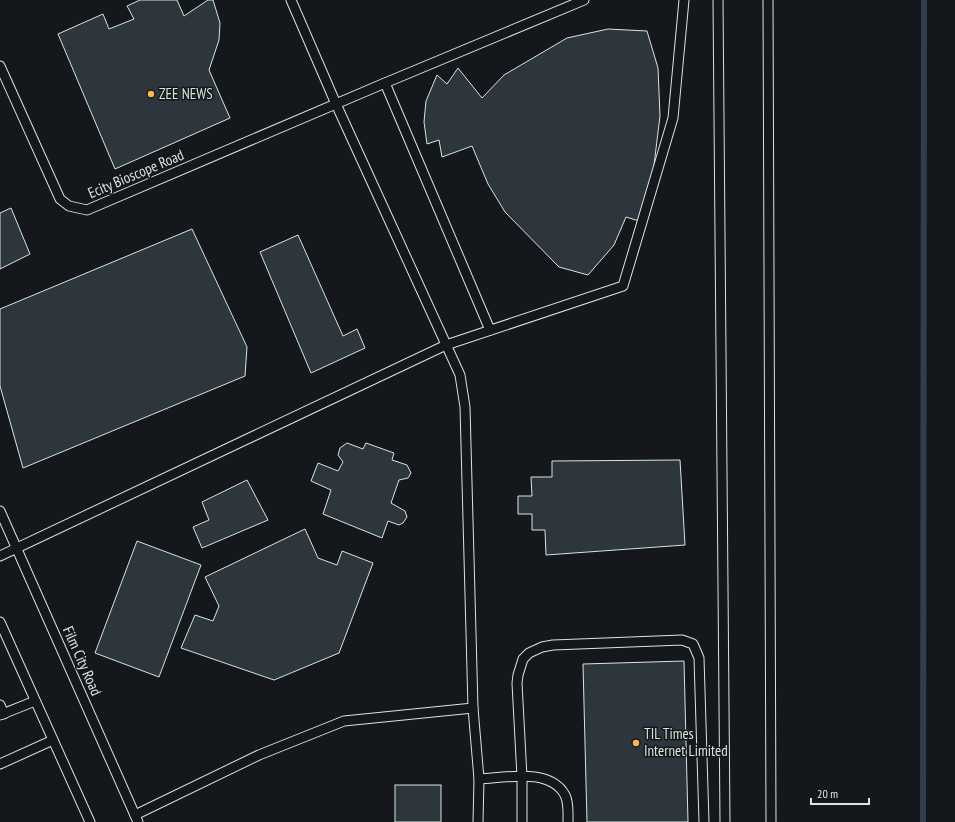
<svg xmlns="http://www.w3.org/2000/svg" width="955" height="822" font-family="'PT Sans Narrow',sans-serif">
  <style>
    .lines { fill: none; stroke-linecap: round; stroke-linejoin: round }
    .stream { stroke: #2f3f4d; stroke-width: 6 }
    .building { fill: #2c363c; stroke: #d8e6dc }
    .service-casing { stroke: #d8e6dc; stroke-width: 11 }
    .service { stroke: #14181c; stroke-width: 9 }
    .poi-dot { fill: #ffb74d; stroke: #14181c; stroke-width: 1.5 }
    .labels { text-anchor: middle; stroke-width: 3; stroke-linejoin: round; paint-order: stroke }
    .poi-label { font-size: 15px; fill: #d8e6dc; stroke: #14181c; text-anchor: start }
    .street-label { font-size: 15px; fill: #d8e6dc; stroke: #14181c }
  </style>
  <rect width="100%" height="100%" fill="#14181c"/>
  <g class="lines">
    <path class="stream" d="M923 822 924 0"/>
  </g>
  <g class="building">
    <path d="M140 0H177L184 16 208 0H213L220 23 219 40 209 70 230 118 115 169 58 34 103 14 109 29 134 19 127 6Z"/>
    <path d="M608 29 647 31 658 68 660 116 653 173 639 221 626 217 614 245 588 275 559 267 505 212 488 184 472 146 442 157 439 140 427 144 424 122 426 101 437 75 447 84 458 68 482 98 504 75 567 38Z"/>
    <path d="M11 208 30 254 0 269V213Z"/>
    <path d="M192 229 247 347 245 376 23 468 0 386V309Z"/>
    <path d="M298 235 343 336 357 329 365 348 311 373 260 252Z"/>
    <path d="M347 443 363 449 366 443 394 453 392 460 407 465 411 473 408 478 399 480 391 503 405 511 407 517 403 523 399 525 388 521 382 538 323 514 331 490 311 481 318 463 338 471 343 462 338 455 340 448Z"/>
    <path d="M680 460 685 545 546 555 545 530H532V514H518V496H532L531 477H552V461Z"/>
    <path d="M247 480 268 520 202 548 193 527 209 520 202 502Z"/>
    <path d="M305 529 318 558 337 565 342 551 373 563 339 653 274 680 181 648 195 615 213 621 219 606 205 577Z"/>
    <path d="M137 541 201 565 159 677 95 653Z"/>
    <path d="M684 661 688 822H587L583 664Z"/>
    <rect x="395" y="785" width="46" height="37"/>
  </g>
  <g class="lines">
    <defs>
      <g id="service">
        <path d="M291 0 336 104 460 375 465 407 473 708 479 779 478 822"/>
        <path d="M718 0 725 822"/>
        <path d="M768 0 771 822"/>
        <path d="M0 66 60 199 69 206 87 210 385 83"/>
        <path d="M490 330 385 83 584 0"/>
        <path d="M0 511 138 822"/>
        <path d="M0 556 446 345 623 286 673 118 684 0"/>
        <path d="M0 622 90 822"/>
        <path d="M0 705 4 714"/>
        <path d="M0 715 35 701"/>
        <path d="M0 764 53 740"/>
        <path d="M479 779C504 778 550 767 565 795 569 803 568 813 568 822"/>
        <path d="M135 815 259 755 344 721 473 708"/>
        <path d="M522 822V777L517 683 518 675 523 659 529 653 542 647 553 645 682 640 693 644 699 658 704 822"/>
      </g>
    </defs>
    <use href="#service" class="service-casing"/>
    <use href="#service" class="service"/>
  </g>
  <g class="poi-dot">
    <circle cx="151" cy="94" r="4"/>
    <circle cx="636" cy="743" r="4"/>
  </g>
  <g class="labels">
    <g class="poi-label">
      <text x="159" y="99">ZEE NEWS</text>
      <text x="644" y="739">TIL Times<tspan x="644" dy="17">Internet Limited</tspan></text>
    </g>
    <g class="street-label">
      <text transform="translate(136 174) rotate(-23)" y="5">Ecity Bioscope Road</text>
      <text transform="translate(82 661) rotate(66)" y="5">Film City Road</text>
    </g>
  </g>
  <path d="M811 798v6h58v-6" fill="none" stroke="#d8e6dc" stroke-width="2"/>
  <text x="817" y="798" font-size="12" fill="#d8e6dc" stroke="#14181c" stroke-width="3" paint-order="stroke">20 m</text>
</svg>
